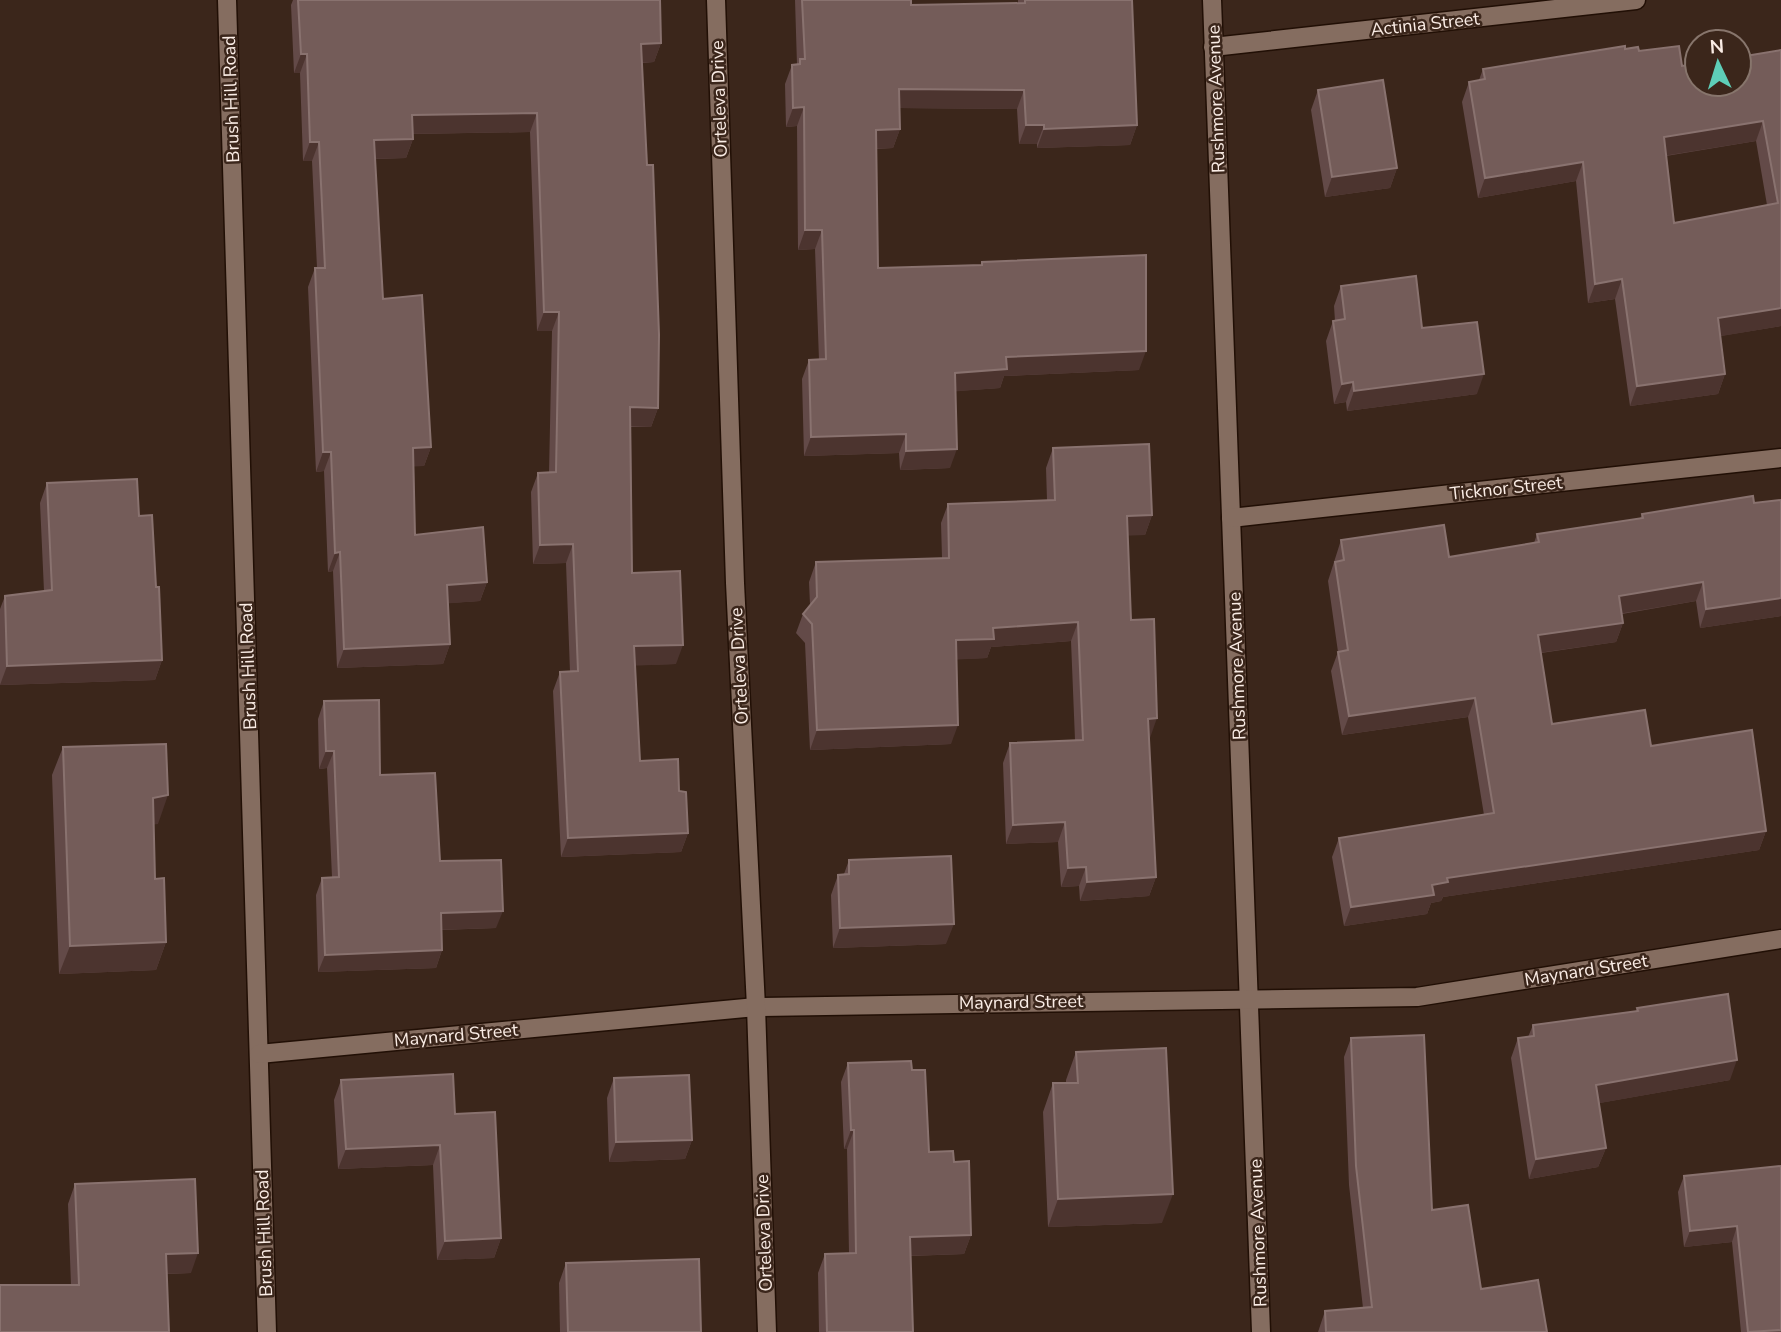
<svg xmlns="http://www.w3.org/2000/svg" width="1781" height="1332" font-family="'Nunito Sans',sans-serif">
  <style>
    .lines { fill: none; stroke-linecap: round; stroke-linejoin: round }
    .minor-casing { stroke: #210f05; stroke-width: 21 }
    .tertiary-casing { stroke: #210f05; stroke-width: 21 }
    .minor { stroke: #856d60; stroke-width: 18 }
    .tertiary { stroke: #856d60; stroke-width: 18 }
    .wall { fill: #634a48; fill-rule: evenodd }
    .shaded-wall { fill: #4c342f }
    .building { fill: #745c59; stroke: #89726f; stroke-width: 2; fill-rule: evenodd }
    .labels { text-anchor: middle; stroke-width: 5; stroke-linejoin: round; paint-order: stroke }
    .street-label { font-size: 18px; fill: #faece5; stroke: #3b261b }
  </style>
  <rect width="100%" height="100%" fill="#3b261b"/>
  <g class="lines">
    <defs>
      <g id="minor">
        <path d="M227 0 267 1332"/>
        <path d="M1212 0 1261 1332"/>
        <path d="M1213 47 1636 0"/>
        <path d="M1231 518 1781 458"/>
        <path d="M259 1054 756 1007 1417 997 1781 939"/>
      </g>
      <path id="tertiary" d="M716 0 735 583 756 1007 767 1332"/>
    </defs>
    <use href="#minor" class="minor-casing"/>
    <use href="#tertiary" class="tertiary-casing"/>
    <use href="#minor" class="minor"/>
    <use href="#tertiary" class="tertiary"/>
  </g>
  <g class="wall">
    <path d="M293 0H660L661 43 654 62 642 63 658 408 651 427H631L632 573 676 664 635 665 640 761 679 791 688 833 681 852 561 857 553 691 560 672H570L566 563 533 564 531 492 538 473H549L552 331H537L530 132 413 134V139L406 158 375 159 383 299 431 447 424 466H414L415 535 487 582 480 601 448 603 450 644 443 664 337 668 333 571 328 572 324 471 316 472 308 287 315 268H317L312 161H303L300 73H294L291 5Z"/>
    <path d="M795 0H911V5L1018 4V0H1132L1137 125 1130 145 1037 148V144H1019L1017 109 899 108 900 129 893 148 876 149 878 268 981 265 982 262 1139 370 1004 376 1000 388 955 391 950 468 900 470 899 453 804 456 802 379 809 360H819L815 249 798 250 797 126 786 127 785 84 792 65H797Z"/>
    <path d="M1625 49 1639 51 1682 66 1781 50V326L1720 336 1725 374 1718 394 1630 406 1615 299 1588 303 1576 181 1478 198 1462 102 1469 82 1479 80 1483 69ZM1756 141 1767 205 1674 223 1666 156Z"/>
    <path d="M1318 90 1397 168 1390 188 1325 197 1311 110Z"/>
    <path d="M1341 286 1422 328 1477 394 1347 411 1346 402 1334 404 1326 341 1333 321H1335L1334 306Z"/>
    <path d="M1053 448 1152 515 1145 535H1127L1131 620 1150 738H1149L1156 877 1149 896 1080 901 1079 886 1061 887 1058 842 1006 844 1003 763 1010 743 1075 740 1071 641 991 647 987 658 956 659 951 744 810 750 805 643 796 633 803 614 810 605 809 582 816 562 942 558 941 523 948 504 1047 500 1046 468Z"/>
    <path d="M47 483 139 516 156 587 162 660 155 680 0 685V609L5 596 44 591 40 503Z"/>
    <path d="M1781 500V616L1700 628 1696 601 1622 614 1623 623 1616 642 1541 653 1552 724 1651 746 1766 831 1759 850 1443 897 1441 901 1431 903 1427 914 1344 926 1332 857 1339 838 1484 815 1468 717 1342 735 1331 671 1338 652 1328 581 1341 540 1449 557 1534 543 1537 534 1640 519 1642 514 1754 503Z"/>
    <path d="M324 701 380 775 440 861 496 928 441 930 442 950 436 968 318 972 316 895 322 878 332 877 327 768 319 769 318 719Z"/>
    <path d="M63 747 158 824H153L155 879 166 942 156 970 59 974 52 775Z"/>
    <path d="M849 860 946 944 833 948 831 895 838 875 844 874Z"/>
    <path d="M1637 1008 1730 1080 1599 1103 1606 1148 1598 1167 1529 1179 1511 1058 1518 1038 1528 1037 1533 1025 1636 1011Z"/>
    <path d="M1351 1038 1432 1210 1481 1289 1547 1332H1318L1325 1311 1363 1308 1349 1185 1344 1057Z"/>
    <path d="M1076 1052 1162 1223 1048 1227 1043 1112 1053 1083H1066V1080Z"/>
    <path d="M848 1063 912 1070 929 1152 954 1162 971 1235 964 1254 911 1256 913 1332H819L818 1273 825 1254 849 1253 847 1149H844L841 1082Z"/>
    <path d="M614 1078 692 1140 685 1159 609 1162 607 1098Z"/>
    <path d="M341 1080 455 1114 501 1238 494 1258 437 1260 433 1165 338 1169 334 1100Z"/>
    <path d="M1781 1166V1332H1741L1732 1242 1684 1247 1678 1192 1684 1176Z"/>
    <path d="M75 1184 191 1273 167 1274 169 1332 71 1285 68 1204Z"/>
    <path d="M566 1263 701 1332H560L559 1283Z"/>
  </g>
  <g class="shaded-wall">
    <path d="M661 43 654 62 634 63 641 44Z"/>
    <path d="M301 54H307L300 73H294Z"/>
    <path d="M899 89 1024 90 1017 109 892 108Z"/>
    <path d="M804 107 797 126 786 127 793 108Z"/>
    <path d="M537 113 530 132 405 134 412 115Z"/>
    <path d="M1763 121 1756 141 1657 157 1664 137Z"/>
    <path d="M1026 125H1044L1037 144H1019Z"/>
    <path d="M1137 125 1130 145 1037 148 1044 129Z"/>
    <path d="M900 129 893 148 869 149 876 130Z"/>
    <path d="M413 139 406 158 367 159 374 140Z"/>
    <path d="M310 142H319L312 161H303Z"/>
    <path d="M1583 162 1576 181 1478 198 1485 178Z"/>
    <path d="M1397 168 1390 188 1325 197 1332 177Z"/>
    <path d="M805 230H822L815 249 798 250Z"/>
    <path d="M1622 279 1615 299 1588 303 1595 284Z"/>
    <path d="M1781 308V326L1710 338 1718 318Z"/>
    <path d="M544 312H559L552 331H537Z"/>
    <path d="M1146 351 1139 370 1004 376 1000 388 948 392 955 373 1006 357Z"/>
    <path d="M1484 374 1477 394 1347 411 1354 391Z"/>
    <path d="M1725 374 1718 394 1630 406 1637 386Z"/>
    <path d="M1353 382 1346 402 1334 404 1342 384Z"/>
    <path d="M630 407 658 408 651 427 623 426Z"/>
    <path d="M906 434 899 453 804 456 811 437Z"/>
    <path d="M431 447 424 466 406 467 413 448Z"/>
    <path d="M957 449 950 468 900 470 906 451Z"/>
    <path d="M323 452H331L324 471 316 472Z"/>
    <path d="M1152 515 1145 535 1119 536 1127 516Z"/>
    <path d="M573 544 566 563 533 564 540 545Z"/>
    <path d="M340 552 333 571 328 572 335 553Z"/>
    <path d="M487 582 480 601 440 604 447 585Z"/>
    <path d="M1703 582 1696 601 1612 615 1619 596Z"/>
    <path d="M1781 598V616L1700 628 1706 609Z"/>
    <path d="M1078 622 1071 641 991 647 987 658 949 660 956 640 993 628Z"/>
    <path d="M1623 623 1616 642 1531 654 1538 635Z"/>
    <path d="M450 644 443 664 337 668 344 649Z"/>
    <path d="M683 645 676 664 627 666 634 646Z"/>
    <path d="M162 660 155 680 0 685 7 666Z"/>
    <path d="M1475 698 1468 717 1342 735 1349 716Z"/>
    <path d="M1157 718 1150 738H1141L1148 719Z"/>
    <path d="M958 725 951 744 810 750 817 730Z"/>
    <path d="M326 751H334L327 768 319 769Z"/>
    <path d="M168 795 158 824 142 826 153 798Z"/>
    <path d="M1065 822 1058 842 1006 844 1013 825Z"/>
    <path d="M1766 831 1759 850 1443 897 1441 901 1431 903 1427 914 1344 926 1351 907 1432 885 1447 878Z"/>
    <path d="M688 833 681 852 561 857 568 838Z"/>
    <path d="M1086 867 1079 886 1061 887 1068 868Z"/>
    <path d="M1156 877 1149 896 1080 901 1087 882Z"/>
    <path d="M503 911 496 928 434 930 441 913Z"/>
    <path d="M954 924 946 944 833 948 840 928Z"/>
    <path d="M166 942 156 970 59 974 70 946Z"/>
    <path d="M442 950 436 968 318 972 325 955Z"/>
    <path d="M1737 1060 1730 1080 1589 1105 1596 1085Z"/>
    <path d="M851 1130H854L847 1149H844Z"/>
    <path d="M692 1140 685 1159 609 1162 616 1142Z"/>
    <path d="M440 1145 433 1165 338 1169 346 1149Z"/>
    <path d="M1606 1148 1598 1167 1529 1179 1536 1159Z"/>
    <path d="M1173 1194 1162 1223 1048 1227 1058 1199Z"/>
    <path d="M1737 1226 1732 1242 1684 1247 1690 1231Z"/>
    <path d="M971 1235 964 1254 903 1256 910 1237Z"/>
    <path d="M501 1238 494 1258 437 1260 445 1241Z"/>
    <path d="M198 1253 191 1273 159 1274 166 1254Z"/>
  </g>
  <g class="building">
    <path d="M298 0H660L661 43 641 44 647 165H653L659 335 658 408 630 407 632 573 680 571 683 645 634 646 640 761 678 759 679 791 686 792 688 833 568 838 560 672 578 671 573 544 540 545 538 473 556 472 559 312H544L537 113 412 115 413 139 374 140 383 299 422 295 431 447 413 448 415 535 483 527 487 582 447 585 450 644 344 649 340 552 335 553 331 452H323L315 268H325L319 142H310L307 54H301Z"/>
    <path d="M802 0H911V5L1025 3V0H1132L1137 125 1044 129V125H1026L1024 90 899 89 900 129 876 130 878 268 982 265V262L1146 255V351L1006 357 1007 369 955 373 957 449 906 451V434L811 437 809 360 826 359 822 230H805L804 107 793 108 792 65 800 64V59H805Z"/>
    <path d="M1625 46V49L1638 47 1639 51 1679 46 1682 66 1697 64V84H1739V57L1781 50V308L1718 318 1725 374 1637 386 1622 279 1595 284 1583 162 1485 178 1469 82 1485 79 1483 69ZM1763 121 1778 203 1674 223 1664 137Z"/>
    <path d="M1383 80 1397 168 1332 177 1318 90Z"/>
    <path d="M1416 276 1422 328 1477 322 1484 374 1354 391 1353 382 1342 384 1333 321 1345 319 1341 286Z"/>
    <path d="M1149 444 1152 515 1127 516 1131 620 1154 619 1157 718 1148 719 1156 877 1087 882 1086 867 1068 868 1065 822 1013 825 1010 743 1083 740 1078 622 993 628 994 639 956 640 958 725 817 730 812 624 803 614 817 597 816 562 949 558 948 504 1055 500 1053 448Z"/>
    <path d="M137 479 139 516 152 515 156 587H159L162 660 7 666 5 596 52 590 47 483Z"/>
    <path d="M1753 496 1754 503 1781 500V598L1706 609 1703 582 1619 596 1623 623 1538 635 1552 724 1645 710 1651 746 1752 730 1766 831 1447 878 1448 882 1432 885 1434 895 1351 907 1339 838 1494 813 1475 698 1349 716 1338 652 1348 650 1335 562 1344 560 1341 540 1444 525 1449 557 1539 542 1537 534 1643 518 1642 514Z"/>
    <path d="M379 700 380 775 435 773 440 861 501 860 503 911 441 913 442 950 325 955 322 878 339 877 334 751H326L324 701Z"/>
    <path d="M166 744 168 795 153 798 155 879 164 878 166 942 70 946 63 747Z"/>
    <path d="M951 856 954 924 840 928 838 875 849 874V860Z"/>
    <path d="M1728 994 1737 1060 1596 1085 1606 1148 1536 1159 1518 1038 1534 1036 1533 1025 1638 1011 1637 1008Z"/>
    <path d="M1424 1035 1432 1210 1468 1205 1481 1289 1538 1280 1547 1332H1326L1325 1311 1372 1307 1356 1166 1351 1038Z"/>
    <path d="M1166 1048 1173 1194 1058 1199 1053 1083H1078L1076 1052Z"/>
    <path d="M911 1061 912 1070H925L929 1152 953 1151 954 1162 969 1161 971 1235 910 1237 913 1332H827L825 1254 856 1253 854 1130H851L848 1063Z"/>
    <path d="M453 1074 455 1114 495 1112 501 1238 445 1241 440 1145 346 1149 341 1080Z"/>
    <path d="M689 1075 692 1140 616 1142 614 1078Z"/>
    <path d="M1781 1166V1330L1748 1332 1737 1226 1690 1231 1684 1176Z"/>
    <path d="M195 1179 198 1253 166 1254 169 1332H0V1285H79L75 1184Z"/>
    <path d="M699 1259 701 1332H568L566 1263Z"/>
  </g>
  <g class="labels">
    <g class="street-label">
      <text transform="translate(1425 24) rotate(-6)" y="6">Actinia Street</text>
      <text transform="translate(231 99) rotate(-92)" y="6">Brush Hill Road</text>
      <text transform="translate(719 99) rotate(-92)" y="6">Orteleva Drive</text>
      <text transform="translate(1216 99) rotate(-92)" y="6">Rushmore Avenue</text>
      <text transform="translate(1506 488) rotate(-6)" y="6">Ticknor Street</text>
      <text transform="translate(248 666) rotate(-92)" y="6">Brush Hill Road</text>
      <text transform="translate(739 666) rotate(-93)" y="6">Orteleva Drive</text>
      <text transform="translate(1237 666) rotate(-92)" y="6">Rushmore Avenue</text>
      <text transform="translate(1586 970) rotate(-9)" y="6">Maynard Street</text>
      <text transform="translate(1021 1002) rotate(-1)" y="6">Maynard Street</text>
      <text transform="translate(456 1035) rotate(-5)" y="6">Maynard Street</text>
      <text transform="translate(264 1233) rotate(-92)" y="6">Brush Hill Road</text>
      <text transform="translate(764 1233) rotate(-92)" y="6">Orteleva Drive</text>
      <text transform="translate(1258 1233) rotate(-92)" y="6">Rushmore Avenue</text>
    </g>
  </g>
  <g transform="translate(1718 63) rotate(356)"><circle r="33" fill="#3b261b" stroke="#87756c" stroke-width="2"/>
  <path d="M0-5L12 26L0 18L-12 26Z" fill="#5eceb8"/>
  <text y="-10" font-size="19" font-weight="bold" text-anchor="middle" fill="#faece5">N</text>
  </g>
</svg>
